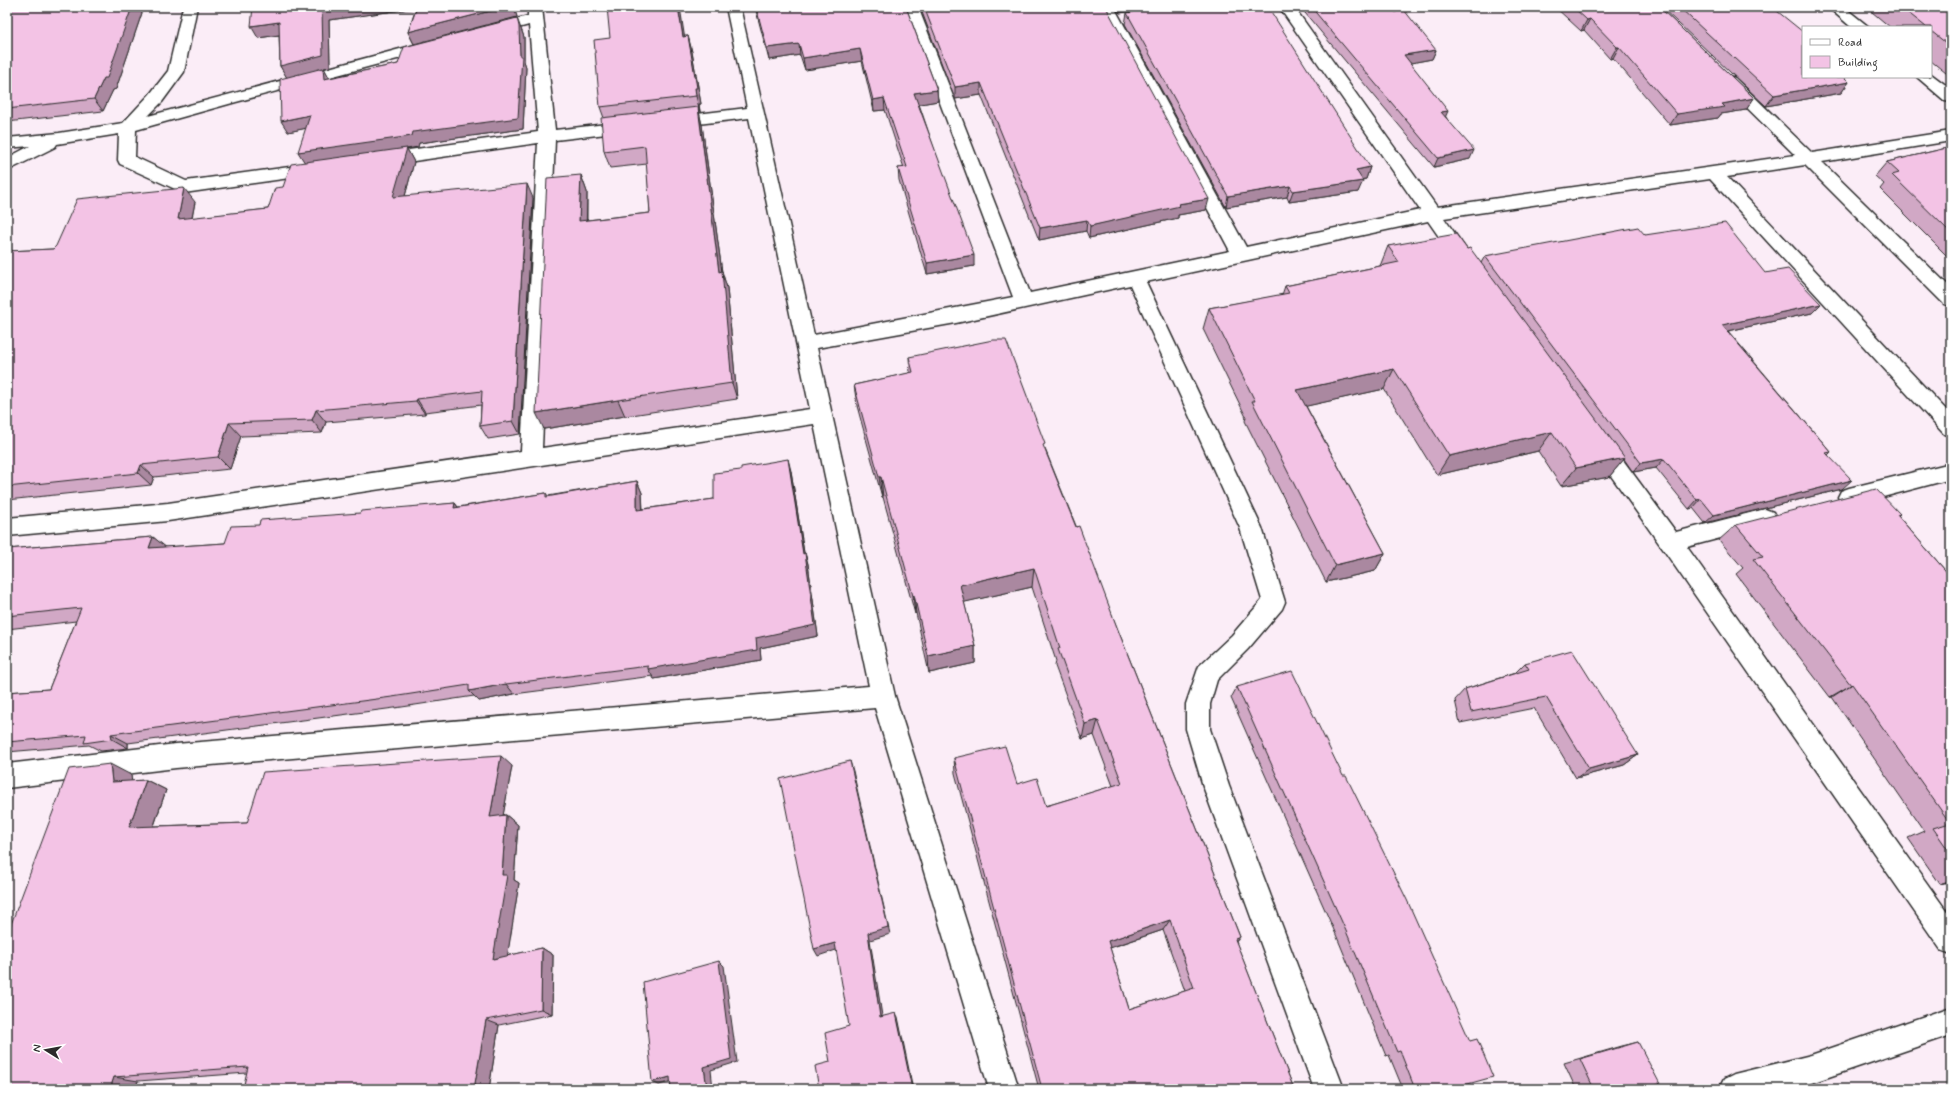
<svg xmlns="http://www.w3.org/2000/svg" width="1958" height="1096" font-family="Mynerve,sans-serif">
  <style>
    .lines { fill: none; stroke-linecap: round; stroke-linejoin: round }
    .minor-casing { stroke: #2b2b2b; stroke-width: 3 }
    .minor { fill: #fff; fill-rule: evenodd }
    .wall { fill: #d1a8c5; stroke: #2b2b2b; fill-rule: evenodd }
    .shaded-wall { fill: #aa88a0; stroke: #2b2b2b }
    .building { fill: #f3c3e5; stroke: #2b2b2b; fill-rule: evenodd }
  </style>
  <rect width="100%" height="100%" fill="#fbedf7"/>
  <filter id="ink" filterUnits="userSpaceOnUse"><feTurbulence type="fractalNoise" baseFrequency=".025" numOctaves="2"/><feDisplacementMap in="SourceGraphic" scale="8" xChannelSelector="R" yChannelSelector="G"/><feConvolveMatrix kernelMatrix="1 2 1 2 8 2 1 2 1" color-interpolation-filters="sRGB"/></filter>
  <g filter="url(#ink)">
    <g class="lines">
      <defs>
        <g id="minor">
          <path d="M183 7H197L184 72 162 102 148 116 430 41 435 43 438 46 435 49 236 102 136 130 135 157 186 181 319 163 325 165 328 169 325 173 184 193 120 164 118 160 119 134 57 144 55 147 7 171V158L30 146 7 148V138L59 133 123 123 150 94 168 71Z"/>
          <path d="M528 7H542L555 130 632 121 638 122 640 126 638 130 632 131 555 140 542 448 810 409 749 118 672 127 666 126 664 122 666 118 672 117 747 108 726 7H740L814 335 1013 297 904 7H918L1030 293 1230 251 1100 7H1114L1246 247 1420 210 1279 7H1294L1437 207 1795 155 1723 84 1721 81 1723 78 1729 76 1735 78 1812 153 1951 131V141L1822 162 1951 288V306L1944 304 1805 165 1727 177 1951 415V436L1944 434 1710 179 1444 218 1473 259 1470 264 1464 265 1458 264 1428 221 1146 282 1262 528 1285 602 1282 609 1248 649 1217 680 1210 704V729L1229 786 1344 1089H1314L1203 786 1186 729V704L1199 666 1232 635 1262 600 1240 528 1130 285 956 323 817 348 895 696 1019 1089H989L875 708 176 768 7 788V764L176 744 869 686 814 424 168 521 7 536V518L168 503 521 451 538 143 380 166 374 164 372 160 374 156 380 154 538 132 529 25 489 36 484 34 481 31 484 28 528 16Z"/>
          <path d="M1828 7H1844L1869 27H1851Z"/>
          <path d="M1931 74 1951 89V102L1945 101 1917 77H1931Z"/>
          <path d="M1599 435 1606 437 1676 532 1765 509 1773 512 1776 518 1773 524 1687 547 1951 917V954L1941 950 1663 549 1592 449 1589 443 1592 437Z"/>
          <path d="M1951 463V479L1849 506 1841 503 1838 497 1841 491 1849 488Z"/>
          <path d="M1951 1007V1035L1811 1083 1790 1089H1719L1724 1079 1734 1074 1811 1055Z"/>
        </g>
      </defs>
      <use href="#minor" class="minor-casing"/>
      <use href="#minor" class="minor"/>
    </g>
    <g class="wall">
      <path d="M7 7H144L116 89 113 90 103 111 7 122Z"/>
      <path d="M253 7H514L517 17 458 33 521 29 524 37V61L526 67 523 129 419 143 418 147 407 149 414 162 405 196 533 198 520 434 488 439 480 426 481 405 425 412V414L326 422 322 433 241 436 230 469 154 477 151 485 7 500V251L53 249 195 202 192 218 268 209 283 187 305 162 306 128 288 132 287 77 280 66 279 35 258 38ZM416 8 408 32 414 44 398 64 329 78 324 68 330 67 329 20Z"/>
      <path d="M755 7H906L937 90 938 101 919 104 974 266 927 274 899 180 898 168H904L885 110 874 111 862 61 805 70 800 55 769 60Z"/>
      <path d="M920 7H1106L1206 210 1178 215V218L1089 238 1086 231 1039 240 981 95 955 99Z"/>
      <path d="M1115 7H1155L1120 13Z"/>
      <path d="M1300 7H1391L1395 12 1436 50 1432 59 1410 63 1446 117 1470 159 1434 167Z"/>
      <path d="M1555 7H1659L1754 98 1746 110 1721 114 1718 118 1670 125 1613 58 1610 59 1584 30 1581 31Z"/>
      <path d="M1661 7H1772L1803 77 1849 82 1841 93 1766 106Z"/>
      <path d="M1866 7H1951V77L1931 61V27H1890Z"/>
      <path d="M1127 13 1370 167 1366 179 1362 180 1358 192 1289 202 1287 197 1226 207 1125 24Z"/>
      <path d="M684 36H688L692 52 701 104H699L700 112H699L702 125 722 272 727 288 737 399 625 416 544 429 581 175 587 192V220L650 213 647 164 610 168 604 151V118L600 107Z"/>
      <path d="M1951 147V260L1880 189 1884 184 1875 176 1887 162Z"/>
      <path d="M1645 235 1765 273 1812 313 1728 331 1831 452 1828 455 1842 489 1705 523 1693 508 1689 509 1656 468 1633 472 1624 459 1609 477 1561 486 1538 451 1437 475 1384 389 1306 406 1385 553 1375 571 1326 582 1245 421 1246 417 1203 329 1209 308 1282 295 1285 286 1380 266 1388 246 1467 249 1481 263 1485 256Z"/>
      <path d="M909 357 1045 449 1118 630 1240 937 1236 942 1294 1089H1039L955 773 954 758 1017 784 1046 806 1113 786 1094 735 1082 739 1055 666 1056 661 1032 587 964 602 975 646V663L929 673 916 613 915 614 883 497H882L857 406 854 385 910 373ZM1163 930 1185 991 1129 1009 1110 948Z"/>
      <path d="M791 471 804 553H805L808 564 818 636 760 648 761 660 654 679 653 676 514 694 479 701 474 696 402 707 128 743V748L101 751 89 745 7 752V692L49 689 76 621 7 629V549L153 537 165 547 225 543 259 525 455 503 458 507 546 493 548 496 637 481 642 493 643 509 714 499Z"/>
      <path d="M1900 514 1898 516 1951 577V881L1940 884 1908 838 1924 831 1832 697H1830L1736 574 1743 568 1719 540 1736 525Z"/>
      <path d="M1525 663 1638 755 1624 765 1576 778 1534 708 1460 723 1455 700 1465 689 1515 673Z"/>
      <path d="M1237 687 1457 1087 1458 1089H1403L1389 1055 1386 1056 1337 937 1231 698Z"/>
      <path d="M512 766 503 815H506L518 825 514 880 519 883 507 956 542 948 553 955 552 1014 499 1025 489 1089H243L247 1073 138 1081 135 1089H7L131 775V781L146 780 166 790 154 826 247 823Z"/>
      <path d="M1638 1042 1644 1089H1576L1564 1063 1622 1046Z"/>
      <path d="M1951 1087V1089H1943Z"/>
    </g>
    <g class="shaded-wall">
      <path d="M132 7H144L116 89 113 90 103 111 94 99 104 78Z"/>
      <path d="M330 7H424L329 20 330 67 324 68 330 79V90L287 78 280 66 322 8Z"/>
      <path d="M506 7H514L517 17 414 44 408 32Z"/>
      <path d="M678 7H680L687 53 683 37Z"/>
      <path d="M1120 7H1155L1120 13Z"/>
      <path d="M517 18 524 37V61L526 67 523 129 419 143 418 147 407 149 414 162 401 211 305 163 298 152 413 132 520 56Z"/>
      <path d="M1590 19 1584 30 1581 31 1587 20Z"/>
      <path d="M279 22 286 34 258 38 251 26Z"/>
      <path d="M688 36 692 52 701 104H699L700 112 696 96Z"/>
      <path d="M799 44 800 55 769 60 767 48Z"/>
      <path d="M1617 47H1619L1613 58 1610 59Z"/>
      <path d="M860 49 862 61 805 70 803 58Z"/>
      <path d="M1436 50 1432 59 1400 65 1404 55Z"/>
      <path d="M1849 82 1841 93 1766 106 1774 95Z"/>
      <path d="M981 83V95L955 99V87Z"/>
      <path d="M937 90 938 101 915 105 914 93Z"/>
      <path d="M884 98 885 110 874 111 873 100Z"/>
      <path d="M1754 98 1746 110 1721 114 1718 118 1670 125 1677 114 1722 104Z"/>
      <path d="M698 107 702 125 723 280 722 271 727 288 737 399 732 383 719 272Z"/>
      <path d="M1448 111 1444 120 1441 112Z"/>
      <path d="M310 115 317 126 288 132 281 121Z"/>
      <path d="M1474 150 1470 159 1434 167 1438 158Z"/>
      <path d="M1370 167 1366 179 1351 181 1356 170Z"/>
      <path d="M581 175 587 192 586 238 579 221Z"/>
      <path d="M1363 181 1358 192 1289 202 1293 191Z"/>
      <path d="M527 184 533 198 520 434 513 421Z"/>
      <path d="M1290 186 1287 197 1226 207 1228 196Z"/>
      <path d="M184 188 195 202 189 233 178 219Z"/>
      <path d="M1209 199 1206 210 1178 215V218L1089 238 1090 226 1178 204Z"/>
      <path d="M1087 220 1086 231 1039 240 1040 228Z"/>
      <path d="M974 255V266L927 274V263Z"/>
      <path d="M1821 304 1812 313 1714 334 1722 325Z"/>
      <path d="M1394 369 1384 389 1289 410 1297 390Z"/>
      <path d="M417 399 425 412V414L416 401Z"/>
      <path d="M618 400 625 416 544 429 536 413Z"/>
      <path d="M316 410 326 422 322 433 312 420Z"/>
      <path d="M229 423 241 436 230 469 218 457Z"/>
      <path d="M1552 432 1538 451 1437 475 1449 456Z"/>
      <path d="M1625 458 1609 477 1561 486 1576 468Z"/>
      <path d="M788 459 791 471 806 565 803 554Z"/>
      <path d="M1664 459 1656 468 1633 472 1641 463Z"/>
      <path d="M141 465 154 477 151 485 138 473Z"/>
      <path d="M879 477H881L883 497H882Z"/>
      <path d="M1852 480 1842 489 1705 523 1714 515Z"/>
      <path d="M637 481 642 493 643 521 637 510Z"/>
      <path d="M1701 499 1693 508 1689 509 1697 500Z"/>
      <path d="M455 503 463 515 454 508Z"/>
      <path d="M153 537 167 548H149Z"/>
      <path d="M805 553 808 564 818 636 760 648 761 660 654 679 648 669 756 638Z"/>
      <path d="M1385 553 1375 571 1326 582 1335 565Z"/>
      <path d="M1034 568 1032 587 961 603 960 585Z"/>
      <path d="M914 595 916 613 915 614 913 596Z"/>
      <path d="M975 646V663L929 673 928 656Z"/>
      <path d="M506 684 514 694 479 701 469 691Z"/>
      <path d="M1852 684 1832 697H1830L1851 685Z"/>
      <path d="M1098 720 1094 735 1082 739 1085 724Z"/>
      <path d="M111 734 128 743V748L112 739Z"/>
      <path d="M1638 755 1624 765 1576 778 1589 769Z"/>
      <path d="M501 756 512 766 501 827 490 817Z"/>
      <path d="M850 761 853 771 890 934 870 940 883 1022 880 1017 868 933Z"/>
      <path d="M110 764 131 775 133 792 112 782Z"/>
      <path d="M146 780 166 790 150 837 129 827Z"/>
      <path d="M506 815 518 825 514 880 519 883 506 965 493 959 502 875Z"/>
      <path d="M1951 880V881L1940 884Z"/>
      <path d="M1170 920 1163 930 1103 950 1108 941Z"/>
      <path d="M1240 937 1231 947 1235 939Z"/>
      <path d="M835 943 839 949 818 956 814 949Z"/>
      <path d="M542 948 553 955 552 1014 541 1009Z"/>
      <path d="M719 961 724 966 737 1062 711 1070 713 1089H707L704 1067Z"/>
      <path d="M896 1013 898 1017 913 1089H912Z"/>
      <path d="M486 1020 499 1025 489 1089H474Z"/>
      <path d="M114 1077 138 1081 135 1089H110Z"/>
      <path d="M670 1077 677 1080 659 1085 652 1082Z"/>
    </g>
    <g class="building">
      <path d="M7 7H132L107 78H104L94 99 7 109Z"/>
      <path d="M253 7H330L322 8 323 55 280 66 279 22 251 26Z"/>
      <path d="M417 7H506L408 32Z"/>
      <path d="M607 7H678L683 37 688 36 697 88H695L696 96 600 107 594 40 610 38Z"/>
      <path d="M756 7H906L937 90 914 93 974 255 927 263 898 168 907 167 884 98 873 100 860 49 803 58 799 44 767 48Z"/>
      <path d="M924 7H1106L1209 199 1178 204 1180 206 1090 226 1087 220 1040 228 981 83 955 87Z"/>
      <path d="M1157 7H1268L1370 167 1356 170 1363 181 1293 191 1290 186 1228 196 1127 13Z"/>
      <path d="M1311 7H1391L1395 12 1404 10 1436 50 1404 55 1448 111 1441 112 1474 150 1438 158Z"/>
      <path d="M1573 7H1659L1754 98 1722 104 1725 107 1677 114 1619 47H1617L1590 19 1587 20Z"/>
      <path d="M1679 7H1772L1803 32V77H1844L1849 82 1774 95Z"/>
      <path d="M1901 7H1951V47L1931 31V27H1926Z"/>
      <path d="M517 18 519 26 520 56H522L518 118 413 132 412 136 298 152 310 115 281 121 280 79 323 68 324 79 398 64 404 47Z"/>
      <path d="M698 107 719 272 722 271 732 383 618 400 536 413 547 178 581 175 579 221 650 213 645 146 604 151 601 118Z"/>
      <path d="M1951 147V233L1892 175 1899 173 1887 162Z"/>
      <path d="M407 148 393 197 527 184 513 421 480 426 482 391 417 399 416 401 316 410 312 420 229 423 218 457 141 465 138 473 7 487V251L53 249 56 246 77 199 184 188 178 219 268 209 275 188 283 187 291 164Z"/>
      <path d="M1725 223 1765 273 1788 269 1821 304 1722 325 1831 452 1826 453 1852 480 1714 515 1701 499 1697 500 1664 459 1641 463 1485 256 1638 227 1645 235Z"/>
      <path d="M1456 234 1467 249 1470 248 1625 458 1576 468 1552 432 1449 456 1394 369 1297 390 1385 553 1335 565 1252 401H1255L1209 308 1289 293 1285 286 1399 262 1388 246Z"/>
      <path d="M993 340H1006L1045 444 1043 445 1076 527 1079 526 1118 630 1240 937 1235 939 1294 1089H1042L954 758 1005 746 1017 784 1037 778 1046 806 1122 783 1098 720 1085 724 1058 649 1060 648 1034 568 960 585 975 646 928 656 914 595 913 596 881 477H879L854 385 913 372 909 357ZM1170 920 1194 988 1129 1009 1108 941Z"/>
      <path d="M788 459 803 554 805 553 815 625 756 638 757 650 648 669V666L506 684 469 691V685L392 697 111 734 112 739 84 743 86 735 7 742V692L49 689 81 608 7 616V549L153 537 149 548 225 543 231 526 259 525 260 520 360 513 361 511 455 503 454 508 546 493V497L637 481V510L714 499V473L741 470V467Z"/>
      <path d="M1876 489 1900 514 1897 515 1951 577V854L1933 828 1950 823 1852 684 1851 685 1753 559 1763 557 1736 525Z"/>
      <path d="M1572 650 1638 755 1589 769 1546 697 1471 712 1465 689 1529 669 1525 663Z"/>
      <path d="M1292 671 1343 776H1346L1407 900 1470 1041 1477 1039 1493 1077 1457 1087 1458 1089H1415L1400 1051 1397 1052 1346 931 1237 687Z"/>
      <path d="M501 756 490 817 506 815 502 875H507L493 959 542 948 541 1009 486 1020 474 1089H243L248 1067 114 1077 110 1089H7V935L69 769 110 764 112 782 146 780 129 827 247 823 263 772Z"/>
      <path d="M850 761 888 927 868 933 880 1017 896 1013 912 1089H819L815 1066 830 1062 825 1033 849 1026 835 943 814 949 780 779Z"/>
      <path d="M719 961 731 1059 704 1067 707 1089H671L670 1077 652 1082 643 982Z"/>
      <path d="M1638 1042 1660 1084 1644 1089H1594L1580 1059Z"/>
    </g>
  </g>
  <rect width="1958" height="1096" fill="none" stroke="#fff" stroke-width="24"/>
  <rect x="12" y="12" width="1934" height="1072" fill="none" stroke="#2b2b2b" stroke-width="1.5" filter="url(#ink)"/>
  <rect x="1802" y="26" width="130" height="52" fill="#ffffff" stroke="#aaaaaa"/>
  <rect x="1810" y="39" width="20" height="6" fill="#ffffff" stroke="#aaaaaa"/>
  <text x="1838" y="46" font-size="12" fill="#2b2b2b">Road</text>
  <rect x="1810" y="56" width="20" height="12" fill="#f3c3e5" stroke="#aaaaaa"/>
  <text x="1838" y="66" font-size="12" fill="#2b2b2b">Building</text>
  <g transform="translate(46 1050) rotate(281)" stroke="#ffffff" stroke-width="3" paint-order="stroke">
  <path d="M0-3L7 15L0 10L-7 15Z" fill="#2b2b2b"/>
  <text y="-6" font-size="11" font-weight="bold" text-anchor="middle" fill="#2b2b2b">N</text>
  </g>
</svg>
